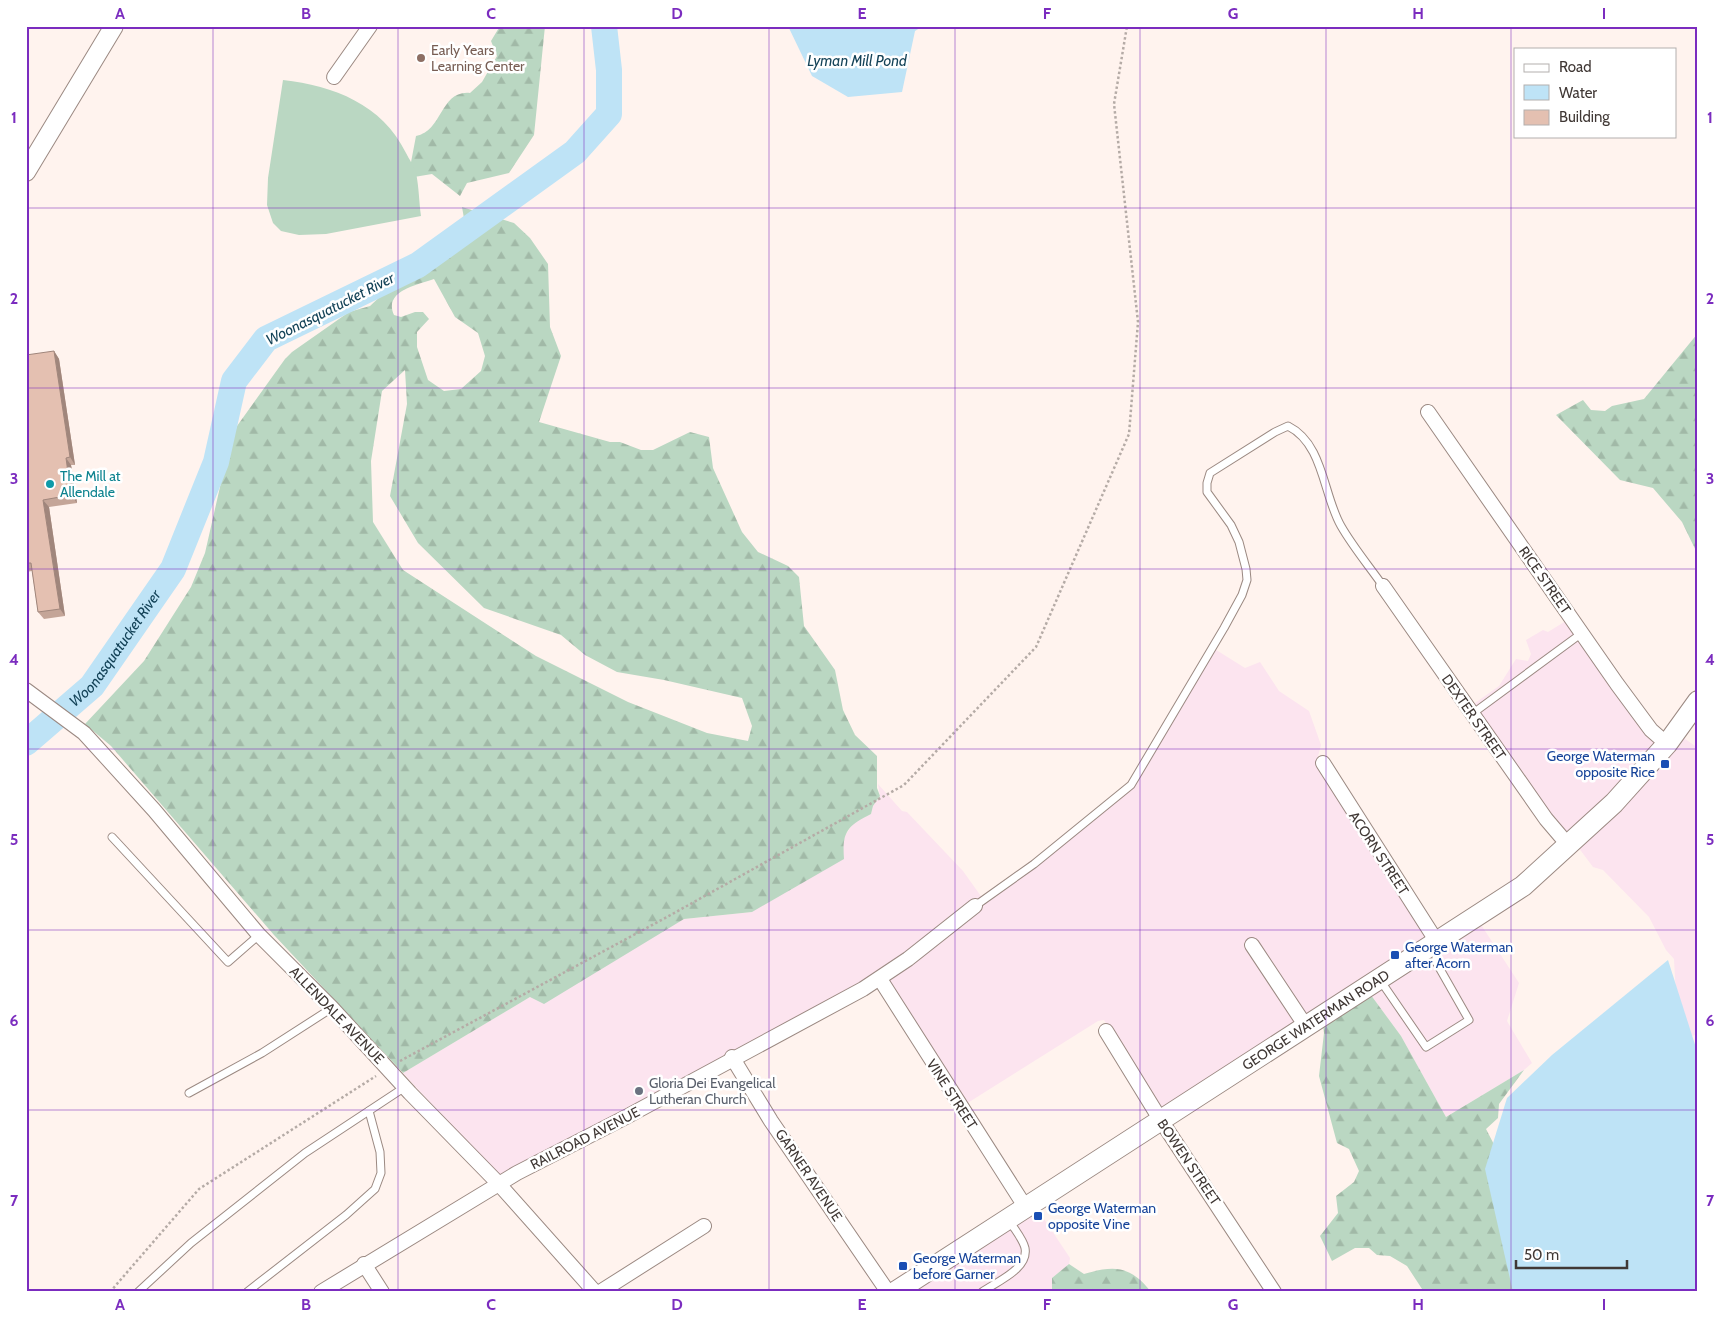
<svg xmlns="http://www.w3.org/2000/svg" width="1724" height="1318" font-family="Cabin,sans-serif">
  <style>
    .commercial { fill: #fce4ef }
    .forest { fill: url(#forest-firs); fill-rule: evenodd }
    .garden { fill: #bad7c2 }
    .water { fill: #bee3f6 }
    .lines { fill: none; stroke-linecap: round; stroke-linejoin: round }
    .river { stroke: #bee3f6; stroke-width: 26 }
    .service-casing { stroke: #9b8982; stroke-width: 9 }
    .minor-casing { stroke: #9b8982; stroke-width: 16 }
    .tertiary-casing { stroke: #9b8982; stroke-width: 20 }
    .secondary-casing { stroke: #9b8982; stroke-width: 22 }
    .path { stroke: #b5aba6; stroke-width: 2.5; stroke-dasharray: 2.5 2.5; stroke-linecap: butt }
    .service { stroke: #fff; stroke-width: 7 }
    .minor { stroke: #fff; stroke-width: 14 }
    .tertiary { stroke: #fff; stroke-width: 18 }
    .secondary { stroke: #fff; stroke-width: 20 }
    .wall { fill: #c4a598 }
    .shaded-wall { fill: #a0867c }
    .building { fill: #e4c0b1; stroke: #a0867c }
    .grid { fill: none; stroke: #7b2cbf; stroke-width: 1; stroke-opacity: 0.55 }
    .education-dot { fill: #8d6e63; stroke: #fff; stroke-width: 2 }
    .culture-dot { fill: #0f9aa8; stroke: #fff; stroke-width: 2 }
    .transit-dot { fill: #1a4fb4; stroke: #fff; stroke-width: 2 }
    .worship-dot { fill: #6b7280; stroke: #fff; stroke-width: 2 }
    .labels { text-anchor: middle; stroke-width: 5; stroke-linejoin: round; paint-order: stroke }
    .education-label { font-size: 14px; fill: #785e54; stroke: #fff; text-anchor: start }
    .culture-label { font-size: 14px; fill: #0d838f; stroke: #fff; text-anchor: start }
    .street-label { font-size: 14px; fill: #403835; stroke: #fff }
    .transit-label { font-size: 14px; fill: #164399; stroke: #fff; text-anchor: start }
    .worship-label { font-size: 14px; fill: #5b616d; stroke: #fff; text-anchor: start }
    .water-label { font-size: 15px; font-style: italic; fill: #144358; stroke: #fff }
    .neatline { fill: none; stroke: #7b2cbf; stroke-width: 2 }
    .grid-label { font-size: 16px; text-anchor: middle; font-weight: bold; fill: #7b2cbf }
  </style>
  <defs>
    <pattern id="forest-firs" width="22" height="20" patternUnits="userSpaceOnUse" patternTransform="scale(1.25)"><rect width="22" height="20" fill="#bad7c2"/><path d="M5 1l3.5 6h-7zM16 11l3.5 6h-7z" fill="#a1b9a7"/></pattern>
  </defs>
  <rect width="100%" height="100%" fill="#fff3ee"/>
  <g class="commercial">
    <path d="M1574 616 1665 742 1678 734 1698 748V1034L1692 1036 1676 996 1674 959 1666 950 1649 917 1603 870 1593 867 1575 843H1568L1475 706V703L1499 686 1516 659 1528 661 1531 654 1526 640 1543 630 1548 632Z"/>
    <path d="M1213 648 1245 668 1260 662 1279 691 1309 711 1321 745 1317 760 1431 938 1476 917 1519 983 1507 1021 1532 1063 1524 1070 1446 1117 1401 1036 1365 987 1161 1112 1104 1020 1098 1021 966 1104 884 978 738 1053 728 1054 614 1122 500 1179 403 1073 530 997 684 919 752 912 843 839 854 822 871 814 873 806 880 796 878 784 902 811 907 812 963 871 983 899H986L1131 785Z"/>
    <path d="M1034 1204 1070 1258 1069 1264 1052 1278V1292H893Z"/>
  </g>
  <g class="forest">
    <path d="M500 26H545L534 135 509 173 467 183 460 196 432 174 408 178 416 136C443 131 440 90 470 93L482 82 497 56 491 41Z"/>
    <path d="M462 207 514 223 530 238 548 264 550 327 561 356 539 422 610 442H620L641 450H653L690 432 709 437 713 468 742 532 758 552 788 566 799 577 804 626 835 670 843 710 855 735 877 756V788L880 796 873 806 871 814C847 826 842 832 844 859L752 912 684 919 544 1004 530 997 403 1073 274 935 111 746 85 724 144 661 191 587 205 553 227 456 237 426 285 359 292 352 349 312 370 306 385 292 439 265 465 224ZM434 279 455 317 478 333 485 356 481 371 461 389 444 391 428 380 417 347V332L429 319 423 312H415L401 317 394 315C383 291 417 285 434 279ZM405 370 407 404 390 496 418 543 484 608 561 635 585 655 617 672 664 680 742 698 752 726 748 741 707 733 628 702 536 656 403 570 373 522 371 461 382 391Z"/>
    <path d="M1698 333V555L1682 522 1653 488 1620 480 1556 415 1583 400 1591 410 1605 411 1612 406 1644 399Z"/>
    <path d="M1365 987 1401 1036 1446 1117 1524 1070 1499 1104 1498 1118 1486 1129 1500 1156 1514 1292H1424L1407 1266 1390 1256 1377 1255 1369 1248H1355L1332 1261 1320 1236 1338 1213 1336 1196 1354 1182 1359 1171 1349 1149 1337 1143 1319 1076 1324 1033 1322 1016Z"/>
    <path d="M1069 1264 1084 1274C1115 1265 1131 1266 1151 1292H1052V1278Z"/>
  </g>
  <path class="garden" d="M283 80C334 86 382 104 406 153 409 159 414 166 416 173 419 187 419 202 421 216L326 234 299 235 281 231 273 223 267 205 268 178Z"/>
  <g class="water">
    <path d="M788 26H923L915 31 902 92 848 97 812 76Z"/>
    <path d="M1668 960 1698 1054V1292H1513L1485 1169 1507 1098 1552 1055Z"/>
  </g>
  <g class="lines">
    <path class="river" id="s1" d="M26 743 92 686 173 569 216 462 234 381 266 339 418 265 575 152 609 114V70L604 26"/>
    <defs>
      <g id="service">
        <path d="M1472 714 1582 633"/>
        <path d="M112 837 228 962 259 935"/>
        <path d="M975 906 1034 864 1131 785 1224 628 1242 595 1247 580 1246 569 1239 542 1231 525 1207 492V483L1210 473 1275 432 1288 426C1324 444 1323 495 1341 526 1353 547 1369 566 1383 586"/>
        <path d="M1380 980 1426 1047 1469 1020 1436 962V945"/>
        <path d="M189 1093 262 1053 332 1008"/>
        <path d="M138 1292 191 1243 305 1153 405 1087"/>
        <path d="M247 1292 346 1215 375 1189 381 1173 380 1152 369 1111"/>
        <path d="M982 1292C996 1282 1029 1269 1025 1248 1023 1239 1014 1229 1009 1220"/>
      </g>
      <g id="minor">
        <path d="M334 77 370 26"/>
        <path d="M1428 412 1617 684 1651 730 1667 744"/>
        <path d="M1383 586 1546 819 1569 846"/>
        <path d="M26 690 84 733 154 810 259 935 332 1008 410 1093 498 1183 595 1292"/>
        <path d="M1323 763 1437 942"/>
        <path d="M1252 945 1305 1025"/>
        <path d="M880 979 1026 1208"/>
        <path d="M1106 1031 1160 1119 1274 1292"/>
        <path d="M732 1057 771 1121 888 1292"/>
        <path d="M364 1264 382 1292"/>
        <path d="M321 1292 517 1173 626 1117 863 989 908 959 975 906"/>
        <path d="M600 1292 704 1226"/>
      </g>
      <path id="tertiary" d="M26 172 114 26"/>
      <g id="secondary">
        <path id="s2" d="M895 1292 1523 886 1614 803 1667 744 1698 701"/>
      </g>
    </defs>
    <use href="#service" class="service-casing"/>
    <use href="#minor" class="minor-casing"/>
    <use href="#tertiary" class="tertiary-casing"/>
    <use href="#secondary" class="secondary-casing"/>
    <g class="path">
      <path d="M400 1061 667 917 904 785 1036 647 1129 434 1138 322 1114 104 1127 26"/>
      <path d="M110 1292 199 1189 376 1076"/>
    </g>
    <use href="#service" class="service"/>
    <use href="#minor" class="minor"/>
    <use href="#tertiary" class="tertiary"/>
    <use href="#secondary" class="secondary"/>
  </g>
  <path class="wall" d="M54 351 59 359 75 465H71L77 503 49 507 65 616 44 619 38 612 32 571 26 572V550H27Z"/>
  <g class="shaded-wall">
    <path d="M54 351 59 359 75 465 70 457Z"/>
    <path d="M66 458 71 465 77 503 71 495Z"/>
    <path d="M43 500 49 507 65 616 60 609Z"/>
  </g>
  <path class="building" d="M54 351 70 457 66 458 71 495 43 500 60 609 38 612 31 563H26V550H27L26 544V355Z"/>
  <path class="grid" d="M213 26V1292M398 26V1292M584 26V1292M769 26V1292M955 26V1292M1140 26V1292M1326 26V1292M1511 26V1292M26 208H1698M26 388H1698M26 569H1698M26 749H1698M26 930H1698M26 1110H1698"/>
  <circle class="education-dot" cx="421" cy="58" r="5"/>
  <circle class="culture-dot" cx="50" cy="484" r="5"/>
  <g class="transit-dot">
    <rect x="1660" y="759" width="10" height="10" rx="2.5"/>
    <rect x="1390" y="950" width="10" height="10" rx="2.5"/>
    <rect x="1033" y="1211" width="10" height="10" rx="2.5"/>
    <rect x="898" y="1261" width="10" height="10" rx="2.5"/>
  </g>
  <circle class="worship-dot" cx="639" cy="1091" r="5"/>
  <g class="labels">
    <g class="education-label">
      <text x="431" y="55">Early Years<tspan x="431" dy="16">Learning Center</tspan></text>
    </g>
    <g class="culture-label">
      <text x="60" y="481">The Mill at<tspan x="60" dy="16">Allendale</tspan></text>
    </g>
    <g class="street-label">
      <text transform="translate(1545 580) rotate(55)" y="5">RICE STREET</text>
      <text transform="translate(1474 717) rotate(55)" y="5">DEXTER STREET</text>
      <text transform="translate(1379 853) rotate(57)" y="5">ACORN STREET</text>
      <text transform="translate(337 1015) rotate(46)" y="5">ALLENDALE AVENUE</text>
      <text dy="5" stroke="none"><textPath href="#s2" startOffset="501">GEORGE WATERMAN ROAD</textPath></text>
      <text transform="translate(952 1094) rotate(57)" y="5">VINE STREET</text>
      <text transform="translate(585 1138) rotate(-27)" y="5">RAILROAD AVENUE</text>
      <text transform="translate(1189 1162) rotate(56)" y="5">BOWEN STREET</text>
      <text transform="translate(809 1175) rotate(56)" y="5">GARNER AVENUE</text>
    </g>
    <g class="transit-label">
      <text x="1655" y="761" text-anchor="end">George Waterman<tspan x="1655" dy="16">opposite Rice</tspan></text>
      <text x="1405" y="952">George Waterman<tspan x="1405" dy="16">after Acorn</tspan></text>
      <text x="1048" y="1213">George Waterman<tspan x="1048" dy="16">opposite Vine</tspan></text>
      <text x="913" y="1263">George Waterman<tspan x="913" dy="16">before Garner</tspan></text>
    </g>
    <g class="worship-label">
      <text x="649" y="1088">Gloria Dei Evangelical<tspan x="649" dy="16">Lutheran Church</tspan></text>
    </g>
    <g class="water-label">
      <text x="857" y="66">Lyman Mill Pond</text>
      <text transform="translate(330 309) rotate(-27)" y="5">Woonasquatucket River</text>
      <text dy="5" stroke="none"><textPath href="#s1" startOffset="131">Woonasquatucket River</textPath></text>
    </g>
  </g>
  <rect width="1724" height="1318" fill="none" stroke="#ffffff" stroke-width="55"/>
  <rect x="1514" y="48" width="162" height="90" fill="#ffffff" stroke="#b3afae"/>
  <rect x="1524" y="64" width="25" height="8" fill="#ffffff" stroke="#b3afae"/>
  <text x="1559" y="72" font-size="15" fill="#403835">Road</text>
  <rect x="1524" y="85" width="25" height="15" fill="#bee3f6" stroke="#b3afae"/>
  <text x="1559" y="98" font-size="15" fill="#403835">Water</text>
  <rect x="1524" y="110" width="25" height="15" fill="#e4c0b1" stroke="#b3afae"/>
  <text x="1559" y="122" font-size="15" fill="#403835">Building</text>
  <path d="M1516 1260v8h111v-8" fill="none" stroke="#403835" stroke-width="2.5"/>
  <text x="1524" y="1260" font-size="15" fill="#403835" stroke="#ffffff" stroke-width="4" paint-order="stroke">50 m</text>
  <rect x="28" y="28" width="1668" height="1262" class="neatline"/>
  <g class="grid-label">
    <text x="120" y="19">A</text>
    <text x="306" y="19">B</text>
    <text x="491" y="19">C</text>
    <text x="677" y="19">D</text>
    <text x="862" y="19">E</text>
    <text x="1047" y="19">F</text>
    <text x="1233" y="19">G</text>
    <text x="1418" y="19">H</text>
    <text x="1604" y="19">I</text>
    <text x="14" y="123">1</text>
    <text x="1710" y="123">1</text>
    <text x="14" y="304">2</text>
    <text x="1710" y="304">2</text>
    <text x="14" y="484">3</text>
    <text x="1710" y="484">3</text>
    <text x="14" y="665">4</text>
    <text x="1710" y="665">4</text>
    <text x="14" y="845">5</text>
    <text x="1710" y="845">5</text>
    <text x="14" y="1026">6</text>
    <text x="1710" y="1026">6</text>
    <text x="14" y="1206">7</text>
    <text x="1710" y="1206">7</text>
    <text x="120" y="1310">A</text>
    <text x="306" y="1310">B</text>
    <text x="491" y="1310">C</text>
    <text x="677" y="1310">D</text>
    <text x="862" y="1310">E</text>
    <text x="1047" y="1310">F</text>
    <text x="1233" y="1310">G</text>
    <text x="1418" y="1310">H</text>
    <text x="1604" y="1310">I</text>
  </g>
</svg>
